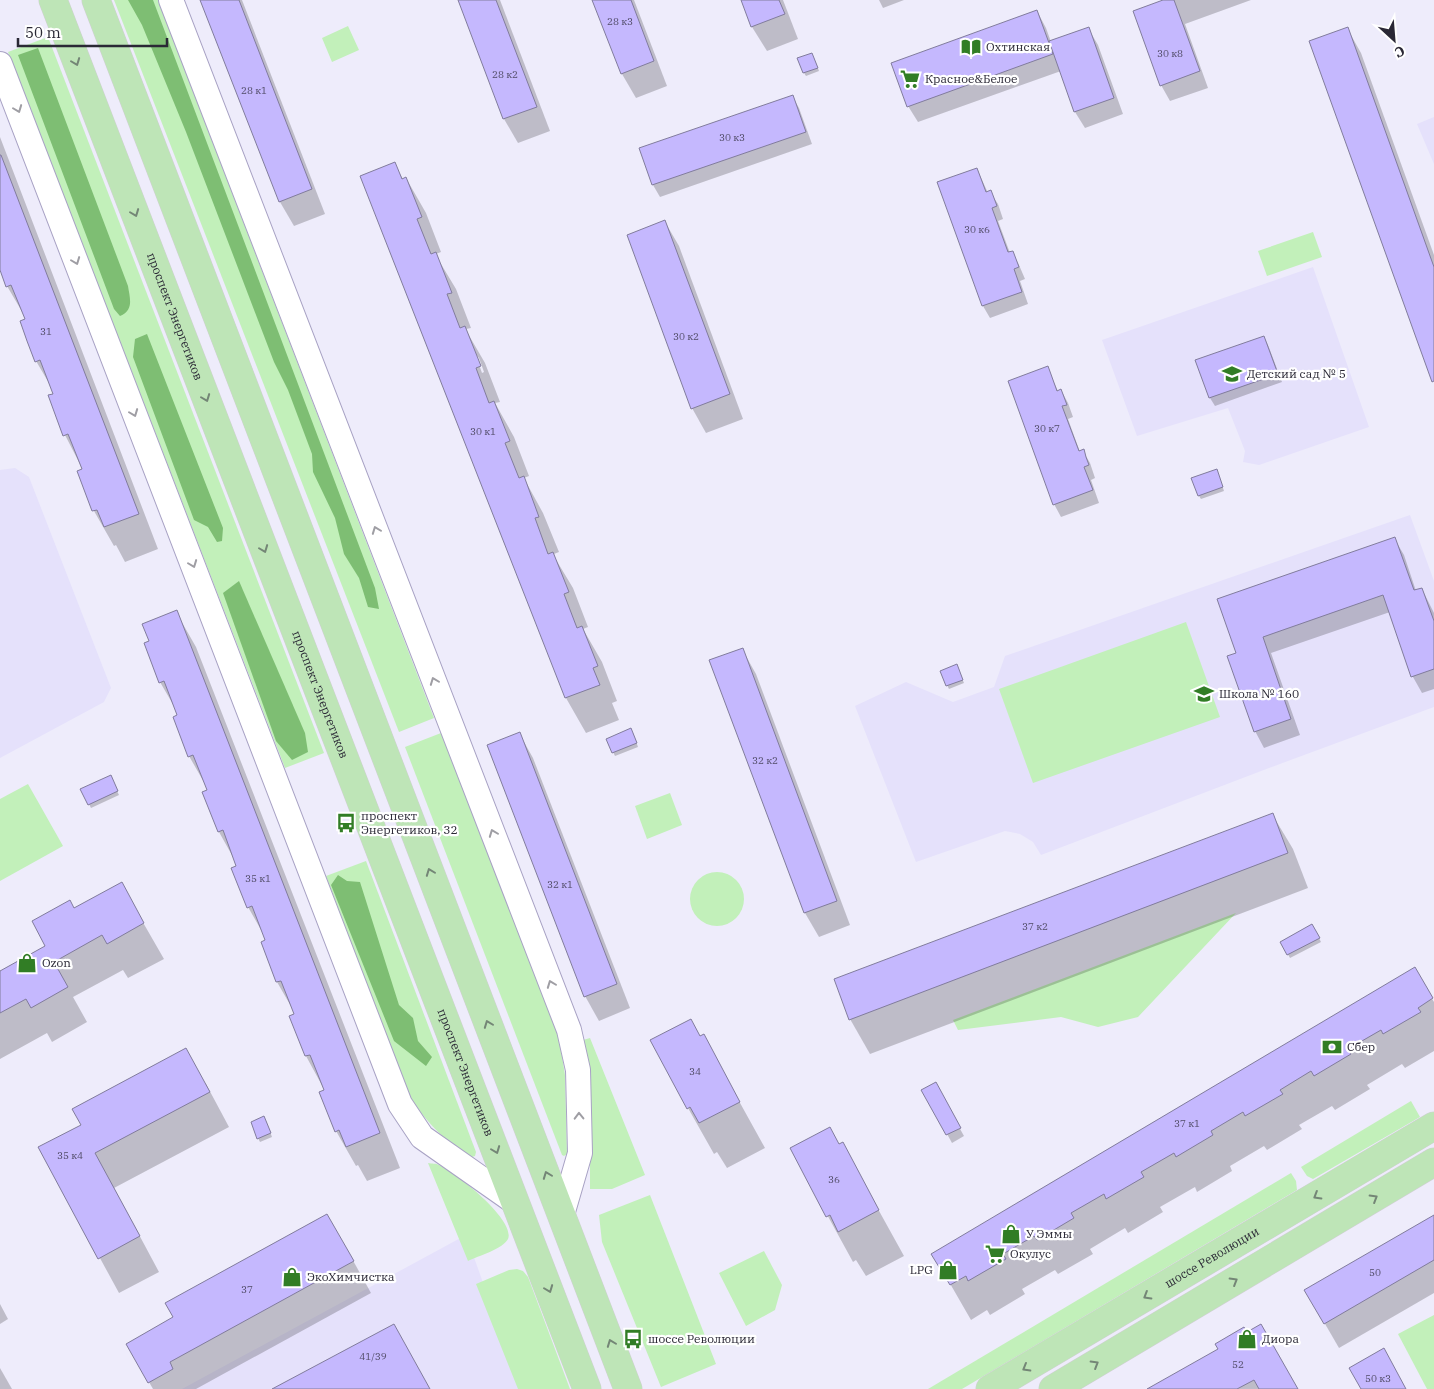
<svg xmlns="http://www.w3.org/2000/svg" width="1434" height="1389" font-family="'IBM Plex Serif',serif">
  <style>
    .built { fill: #e5e1fb }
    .green { fill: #c2f0ba }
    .forest { fill: #7ebe73 }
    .shadow { fill: #0003; fill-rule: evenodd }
    .building { fill: #c5b8fe; stroke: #817c9c }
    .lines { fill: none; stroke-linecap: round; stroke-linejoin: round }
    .minor-casing { stroke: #a8a2c4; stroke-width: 26 }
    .major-casing { stroke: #d0d0d3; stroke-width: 29 }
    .minor { stroke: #fff; stroke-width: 24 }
    .major { stroke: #bee5b7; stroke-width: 28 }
    .oneway { stroke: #748676 }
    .oneway2 { stroke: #9f9ea4 }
    .labels { text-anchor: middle; stroke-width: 4.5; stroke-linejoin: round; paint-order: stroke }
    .number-label { font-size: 10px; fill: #514c67 }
    .poi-label { font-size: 12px; fill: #2a2835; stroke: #fff; text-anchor: start }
    .street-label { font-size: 12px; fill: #2a2835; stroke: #fff }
  </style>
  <rect width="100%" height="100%" fill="#eeecfb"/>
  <g class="built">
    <path d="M1434 117V164L1417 124Z"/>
    <path d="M1313 267 1369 427 1259 465 1243 462 1245 451 1228 408 1137 436 1102 340Z"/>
    <path d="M15 468 29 477 111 688 104 702 0 758V470Z"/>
    <path d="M1410 515 1434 581V707L1269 768 1041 855 1033 842 1020 834 1005 831 916 862 855 706 906 682 953 702 994 687 1005 656Z"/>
    <path d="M466 1235 521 1389H182Z"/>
  </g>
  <g class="green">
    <path d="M114 0H158L434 718 399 732Z"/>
    <path d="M348 26 359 50 332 62 322 38Z"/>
    <path d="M48 37 324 753 285 768 8 52Z"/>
    <path d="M1313 232 1322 257 1267 276 1258 251Z"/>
    <path d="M1186 622 1220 717 1033 783 999 689Z"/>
    <path d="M441 733 559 1037 565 1075 567 1154 564 1156 562 1155 405 747Z"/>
    <path d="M28 784 63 846 0 881V799Z"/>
    <path d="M670 793 682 825 647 839 635 806Z"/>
    <path d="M366 861 476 1152 475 1156 472 1157C443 1140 431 1126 411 1100L326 876Z"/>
    <circle cx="717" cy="899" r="27"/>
    <path d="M1236 913 1138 1017 1098 1027 1061 1017 958 1030 953 1020Z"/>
    <path d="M590 1038 645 1175 612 1189H590V1097L583 1040Z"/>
    <path d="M1411 1101 1420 1117 1313 1179 1307 1176 1301 1167Z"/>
    <path d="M428 1163C432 1164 436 1163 439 1165 455 1172 516 1220 508 1239 503 1249 478 1256 468 1261Z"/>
    <path d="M1291 1173 1296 1181 1297 1190 962 1389H928Z"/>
    <path d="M650 1195 716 1364 661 1387 602 1242 599 1215Z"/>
    <path d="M764 1251 782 1285 775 1310 746 1326 719 1273Z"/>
    <path d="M517 1269 523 1271 528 1277 570 1389H518L476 1284 509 1270Z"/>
    <path d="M1434 1315V1389H1427L1398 1334Z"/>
  </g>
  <g class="forest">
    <path d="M128 0H153L375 588 379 609 368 607 359 578 344 554 335 518 313 472 312 454 288 390 274 362 186 132 142 25Z"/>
    <path d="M38 48 128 286C130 299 134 310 120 316L114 309 18 55Z"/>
    <path d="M147 334 223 528 222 541 217 542 208 527 194 520 133 357 135 339Z"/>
    <path d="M239 581 305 733 308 752 292 760 276 741 223 593Z"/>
    <path d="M338 875 347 881 360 882 399 1005 413 1018 418 1041 432 1057 426 1066 394 1041 331 885Z"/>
  </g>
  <g class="shadow">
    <path d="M202 0H242L325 214 294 226 280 202Z"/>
    <path d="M459 0H500L550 131 518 143 504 119Z"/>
    <path d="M594 0H634L667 86 636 98 622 74Z"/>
    <path d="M742 0H783L798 39 767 51 752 27Z"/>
    <path d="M879 0H904L883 8Z"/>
    <path d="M1167 0H1251L1185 24 1208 88 1170 101 1161 85Z"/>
    <path d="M1037 11 1046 28 1051 42 1088 28 1098 45 1123 114 1085 128 1075 112 1061 71 918 122 908 106Z"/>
    <path d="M1347 28 1361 53 1434 255V376Z"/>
    <path d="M814 58 819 71 806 76 804 73Z"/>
    <path d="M792 96 799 108 812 144 660 197 653 185 641 149Z"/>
    <path d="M0 137 158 549 125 562 116 545 114 546 94 511 79 472 83 470 65 435 53 390 36 361 24 315 7 286 0 267Z"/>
    <path d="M394 164 403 179 406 178 426 213 441 252 436 254 438 259 456 289 471 328 466 329 467 332 485 363 500 402 495 403 514 437 529 476 524 478 526 482 543 513 559 552 554 554 555 558 573 588 588 627 583 629 602 662 617 701 612 703 619 720 586 733 566 698 362 176ZM475 353 479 358 484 372 482 373Z"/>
    <path d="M977 169 988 193 990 192 998 204 1003 219 998 221 1010 253 1012 252 1019 265 1025 279 1020 281 1028 304 990 318 983 306 939 183Z"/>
    <path d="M665 222 679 246 743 419 706 433 692 408Z"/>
    <path d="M1264 337 1268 345 1282 382 1215 406 1210 398 1197 361Z"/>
    <path d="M1047 368 1058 391 1061 390 1068 403 1073 417 1068 419 1080 452 1083 451 1090 463 1095 478 1091 480 1099 503 1061 517 1054 504Z"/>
    <path d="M1218 474 1224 491 1201 499 1199 496Z"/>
    <path d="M1394 538 1404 555 1416 591 1422 589 1434 613V689L1422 693 1413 677 1390 612 1271 653 1300 735 1264 748 1255 731 1238 654Z"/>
    <path d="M176 612 196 647 400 1168 367 1181 358 1165 356 1166 336 1131 325 1091 306 1056 296 1015 277 982 262 943 267 941 265 937 248 907 238 866 219 832 204 793 209 791 189 756 178 713 160 682 150 641Z"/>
    <path d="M742 649 756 674 850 925 819 937 805 913 711 661Z"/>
    <path d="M958 669 964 683 949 689 947 685Z"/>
    <path d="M519 733 533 758 630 1008 599 1021 585 996Z"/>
    <path d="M633 733 638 747 615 756 613 752Z"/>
    <path d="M110 777 119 795 91 808 82 790Z"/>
    <path d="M1272 814 1293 849 1308 888 870 1054 850 1019Z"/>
    <path d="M74 910 141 919 164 959 128 978 123 970 73 997 87 1022 52 1042 47 1033 0 1059V972L47 946Z"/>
    <path d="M1312 925 1321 942 1290 958 1281 942Z"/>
    <path d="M1414 969 1434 1002V1051L1405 1068 1402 1064 1367 1085 1370 1089 1335 1110 1332 1106 1299 1125 1302 1129 1267 1150 1264 1146 1230 1166 1232 1171 1197 1192 1195 1187 1160 1207 1163 1212 1128 1233 1125 1228 1090 1249 1093 1254 1058 1274 1055 1270 1022 1289 1025 1294 990 1315 987 1310 971 1320 933 1254Z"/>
    <path d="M703 1036 765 1148 727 1168 717 1152 714 1154 688 1108 700 1038Z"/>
    <path d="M206 1084 229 1127 114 1188 159 1272 119 1293 40 1148Z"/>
    <path d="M935 1084 964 1136 952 1143 923 1090Z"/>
    <path d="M266 1121 272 1137 260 1142 258 1138Z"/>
    <path d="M842 1144 904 1256 866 1276 856 1260 853 1262 791 1149Z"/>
    <path d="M1434 1216V1293L1339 1348 1306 1291Z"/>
    <path d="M345 1246 371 1293 196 1389H153L127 1344Z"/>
    <path d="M0 1304 8 1319 0 1324Z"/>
    <path d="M1220 1349 1297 1389H1150Z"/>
    <path d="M0 1368 12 1389H0Z"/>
  </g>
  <g class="building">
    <path d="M200 0H239L312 189 279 202Z"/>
    <path d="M458 0H496L537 107 503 119Z"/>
    <path d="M592 0H631L654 61 621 74Z"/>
    <path d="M741 0H779L785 14 751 27Z"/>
    <path d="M1163 0H1174L1200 71 1160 86 1133 11Z"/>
    <path d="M1037 10 1053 54 907 107 891 63Z"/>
    <path d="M1089 27 1114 98 1074 112 1049 41Z"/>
    <path d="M1348 27 1434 267V381L1432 382 1309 41Z"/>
    <path d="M812 53 818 68 803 73 797 58Z"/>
    <path d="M793 95 806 132 652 185 639 148Z"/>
    <path d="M0 155H1L139 514 104 527 97 510 92 511 77 471 82 469 68 434 63 436 48 395 53 394 40 360 35 362 27 341 20 321 25 319 11 285 6 287 0 270Z"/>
    <path d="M395 162 402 179 406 177 422 217 417 219 431 254 436 252 452 293 447 294 460 328 465 326 481 366 476 368 489 403 494 401 510 441 505 443 519 478 524 476 539 517 535 518 548 554 553 552 569 592 564 594 577 628 582 626 598 666 593 668 600 685 565 698 360 176Z"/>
    <path d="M977 168 986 192 991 190 997 206 992 208 1008 252 1013 251 1019 267 1014 269 1022 292 982 306 937 182Z"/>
    <path d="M665 220 730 394 691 409 627 235Z"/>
    <path d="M1264 336 1278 374 1209 398 1195 360Z"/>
    <path d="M1048 366 1057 391 1061 389 1067 405 1062 406 1079 451 1084 449 1086 457 1089 465 1084 467 1093 490 1053 505 1008 381Z"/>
    <path d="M1217 469 1223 487 1198 496 1191 478Z"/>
    <path d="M1395 537 1414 590 1422 588 1434 621V669L1411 677 1383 595 1263 637 1291 719 1254 732 1227 656 1236 653 1217 599Z"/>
    <path d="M177 610 380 1133 346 1147 339 1130 335 1132 319 1092 324 1090 310 1055 305 1056 289 1016 294 1014 281 981 276 982 261 942 265 940 252 906 247 908 231 868 236 866 223 830 218 832 202 792 207 790 193 755 188 757 173 717 177 715 164 681 159 683 144 643 149 641 142 624Z"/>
    <path d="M743 648 837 901 804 913 709 660Z"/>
    <path d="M957 664 963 680 946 686 940 671Z"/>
    <path d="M631 728 637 743 612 753 606 739Z"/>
    <path d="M520 732 617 984 584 997 487 745Z"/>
    <path d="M111 775 118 791 88 805 80 789Z"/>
    <path d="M1273 813 1288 853 849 1020 834 979Z"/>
    <path d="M122 882 144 923 107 944 102 935 54 962 68 987 31 1008 26 999 0 1013V971L45 946 32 921 70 900 74 908Z"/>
    <path d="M1312 924 1320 938 1287 955 1280 942Z"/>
    <path d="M1415 967 1433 998 1418 1008 1421 1012 1383 1034 1381 1030 1348 1049 1351 1054 1314 1076 1311 1071 1280 1090 1283 1094 1245 1116 1243 1112 1211 1131 1213 1135 1176 1157 1174 1153 1141 1172 1144 1177 1106 1199 1104 1194 1071 1213 1074 1218 1037 1240 1034 1236 1003 1254 1006 1259 968 1281 966 1276 950 1285 931 1254Z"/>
    <path d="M691 1019 700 1036 704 1034 740 1102 699 1123 690 1107 687 1109 650 1040Z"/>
    <path d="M186 1048 210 1092 95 1153 140 1236 98 1259 38 1147 81 1125 72 1109Z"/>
    <path d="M936 1082 961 1128 946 1135 921 1090Z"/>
    <path d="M264 1116 271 1133 257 1139 251 1122Z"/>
    <path d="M830 1127 839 1144 843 1142 879 1210 838 1232 830 1215 826 1217 790 1148Z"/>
    <path d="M327 1214 354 1261 170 1362 173 1369 148 1383 126 1344 173 1317 165 1303Z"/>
    <path d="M1434 1215V1260L1324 1324 1304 1290Z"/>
    <path d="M394 1324 430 1389H272Z"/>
    <path d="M1261 1324 1298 1389H1259L1254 1380 1237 1389H1147L1218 1349 1215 1344 1244 1327 1247 1332Z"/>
    <path d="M1384 1348 1406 1389H1361L1349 1368Z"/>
  </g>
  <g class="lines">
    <defs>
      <g id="minor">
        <path d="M171 0 569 1030 578 1070 580 1153 562 1215"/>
        <path d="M0 64 400 1104 422 1137 516 1203"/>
      </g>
      <g id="major">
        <path id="s1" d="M53 0 587 1389"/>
        <path d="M96 0 628 1389"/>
        <path id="s2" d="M990 1389 1434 1126"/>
        <path d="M1053 1389 1434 1162"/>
      </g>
    </defs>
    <use href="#minor" class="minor-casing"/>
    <use href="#major" class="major-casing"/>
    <use href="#minor" class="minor"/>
    <use href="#major" class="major"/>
  </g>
  <defs><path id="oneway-chevron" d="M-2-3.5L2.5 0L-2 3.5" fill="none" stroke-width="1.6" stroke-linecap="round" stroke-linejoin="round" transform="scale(1.25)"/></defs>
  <g class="oneway">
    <use href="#oneway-chevron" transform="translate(76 62) rotate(69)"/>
    <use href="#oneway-chevron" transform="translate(135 213) rotate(69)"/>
    <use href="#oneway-chevron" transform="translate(206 398) rotate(69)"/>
    <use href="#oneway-chevron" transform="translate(264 549) rotate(69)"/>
    <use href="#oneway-chevron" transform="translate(430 872) rotate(-111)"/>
    <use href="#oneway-chevron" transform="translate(488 1024) rotate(-111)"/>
    <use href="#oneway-chevron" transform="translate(496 1150) rotate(69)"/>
    <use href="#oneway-chevron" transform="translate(547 1175) rotate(-111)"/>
    <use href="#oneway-chevron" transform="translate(1317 1196) rotate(149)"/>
    <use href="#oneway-chevron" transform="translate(1374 1198) rotate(-31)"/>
    <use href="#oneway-chevron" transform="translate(1234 1281) rotate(-31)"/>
    <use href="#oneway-chevron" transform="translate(549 1289) rotate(69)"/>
    <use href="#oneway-chevron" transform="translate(1147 1296) rotate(149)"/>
    <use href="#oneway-chevron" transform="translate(611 1343) rotate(-111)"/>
    <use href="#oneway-chevron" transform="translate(1095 1364) rotate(-31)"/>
    <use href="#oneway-chevron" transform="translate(1026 1368) rotate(150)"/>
  </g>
  <g class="oneway2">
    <use href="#oneway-chevron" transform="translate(18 109) rotate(69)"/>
    <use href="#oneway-chevron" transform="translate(76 261) rotate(69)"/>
    <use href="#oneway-chevron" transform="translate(134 413) rotate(69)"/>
    <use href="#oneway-chevron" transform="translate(376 530) rotate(-111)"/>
    <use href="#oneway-chevron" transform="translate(193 564) rotate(69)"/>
    <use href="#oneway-chevron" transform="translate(434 681) rotate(-111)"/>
    <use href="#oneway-chevron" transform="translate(493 833) rotate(-111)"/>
    <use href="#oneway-chevron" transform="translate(551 984) rotate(-111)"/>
    <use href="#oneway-chevron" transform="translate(579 1116) rotate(-91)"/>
  </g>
  <defs>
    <symbol id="library-bare" viewBox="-9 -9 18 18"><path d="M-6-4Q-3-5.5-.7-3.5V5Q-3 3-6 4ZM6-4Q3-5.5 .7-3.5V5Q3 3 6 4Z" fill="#317d25" stroke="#fff" stroke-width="2.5" paint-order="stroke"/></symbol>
    <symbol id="supermarket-bare" viewBox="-9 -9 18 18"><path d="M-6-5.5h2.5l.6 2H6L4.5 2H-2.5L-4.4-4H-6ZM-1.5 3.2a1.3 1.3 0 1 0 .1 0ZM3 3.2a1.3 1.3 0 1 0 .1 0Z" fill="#317d25" stroke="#fff" stroke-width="2.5" paint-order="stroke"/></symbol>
    <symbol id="school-bare" viewBox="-9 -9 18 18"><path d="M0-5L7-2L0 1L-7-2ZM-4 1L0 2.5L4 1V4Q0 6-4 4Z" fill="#317d25" stroke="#fff" stroke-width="2.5" paint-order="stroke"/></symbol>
    <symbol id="bus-bare" viewBox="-9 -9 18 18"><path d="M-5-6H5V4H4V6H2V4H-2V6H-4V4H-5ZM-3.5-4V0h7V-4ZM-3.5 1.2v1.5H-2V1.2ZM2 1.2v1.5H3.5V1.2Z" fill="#317d25" stroke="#fff" stroke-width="2.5" paint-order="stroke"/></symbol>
    <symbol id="shop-bare" viewBox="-9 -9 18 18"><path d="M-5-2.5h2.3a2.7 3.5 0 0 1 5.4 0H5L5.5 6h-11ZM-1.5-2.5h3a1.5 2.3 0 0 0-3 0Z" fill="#317d25" stroke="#fff" stroke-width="2.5" paint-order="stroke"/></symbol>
    <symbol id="bank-bare" viewBox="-9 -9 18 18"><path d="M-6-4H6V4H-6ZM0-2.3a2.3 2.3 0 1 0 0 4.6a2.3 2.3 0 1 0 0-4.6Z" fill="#317d25" stroke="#fff" stroke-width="2.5" paint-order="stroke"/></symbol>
  </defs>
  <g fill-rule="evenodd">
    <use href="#library-bare" x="957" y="33" width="28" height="28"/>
    <use href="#supermarket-bare" x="896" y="65" width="28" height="28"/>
    <use href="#school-bare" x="1218" y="360" width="28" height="28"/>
    <use href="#school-bare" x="1190" y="680" width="28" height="28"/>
    <use href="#bus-bare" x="332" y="809" width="28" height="28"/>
    <use href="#shop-bare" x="13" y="949" width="28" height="28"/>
    <use href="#bank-bare" x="1318" y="1033" width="28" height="28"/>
    <use href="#shop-bare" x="997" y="1220" width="28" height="28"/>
    <use href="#supermarket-bare" x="981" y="1240" width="28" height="28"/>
    <use href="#shop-bare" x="934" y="1256" width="28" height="28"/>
    <use href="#shop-bare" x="278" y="1263" width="28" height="28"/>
    <use href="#bus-bare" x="619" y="1325" width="28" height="28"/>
    <use href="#shop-bare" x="1233" y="1325" width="28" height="28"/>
  </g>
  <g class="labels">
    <g class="number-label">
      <text x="620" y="25">28 к3</text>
      <text x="1170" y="57">30 к8</text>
      <text x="505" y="78">28 к2</text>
      <text x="254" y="94">28 к1</text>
      <text x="732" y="141">30 к3</text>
      <text x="977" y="233">30 к6</text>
      <text x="46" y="335">31</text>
      <text x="686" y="340">30 к2</text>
      <text x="1047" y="432">30 к7</text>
      <text x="483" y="435">30 к1</text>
      <text x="765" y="764">32 к2</text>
      <text x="258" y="882">35 к1</text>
      <text x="560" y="888">32 к1</text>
      <text x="1035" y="930">37 к2</text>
      <text x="695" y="1075">34</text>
      <text x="1187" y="1127">37 к1</text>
      <text x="70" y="1159">35 к4</text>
      <text x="834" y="1183">36</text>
      <text x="1375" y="1276">50</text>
      <text x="247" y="1293">37</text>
      <text x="373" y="1360">41/39</text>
      <text x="1238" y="1368">52</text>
      <text x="1378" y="1382">50 к3</text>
    </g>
    <g class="poi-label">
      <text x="986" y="51">Охтинская</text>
      <text x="925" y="83">Красное&amp;Белое</text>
      <text x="1247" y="378">Детский сад № 5</text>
      <text x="1219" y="698">Школа № 160</text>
      <text x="361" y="820">проспект<tspan x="361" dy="14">Энергетиков, 32</tspan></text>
      <text x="42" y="967">Ozon</text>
      <text x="1347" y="1051">Сбер</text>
      <text x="1026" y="1238">У Эммы</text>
      <text x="1010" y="1258">Окулус</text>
      <text x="933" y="1274" text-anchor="end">LPG</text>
      <text x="307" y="1281">ЭкоХимчистка</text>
      <text x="648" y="1343">шоссе Революции</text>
      <text x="1262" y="1343">Диора</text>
    </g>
    <g class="street-label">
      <text dy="4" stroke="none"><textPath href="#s1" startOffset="339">проспект Энергетиков</textPath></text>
      <text dy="4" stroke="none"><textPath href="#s1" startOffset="744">проспект Энергетиков</textPath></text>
      <text dy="4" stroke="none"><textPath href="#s1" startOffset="1149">проспект Энергетиков</textPath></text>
      <text dy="4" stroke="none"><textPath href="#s2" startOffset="258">шоссе Революции</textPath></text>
    </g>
  </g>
  <g transform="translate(1394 40) rotate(154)" stroke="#ffffff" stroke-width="4" paint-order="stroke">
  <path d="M0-4L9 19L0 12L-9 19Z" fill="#2a2835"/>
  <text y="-8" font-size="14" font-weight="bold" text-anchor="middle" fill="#2a2835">С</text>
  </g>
  <path d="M18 38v8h149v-8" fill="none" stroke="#2a2835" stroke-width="2.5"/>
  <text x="25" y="38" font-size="15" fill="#2a2835" stroke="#ffffff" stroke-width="4" paint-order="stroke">50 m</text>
</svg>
